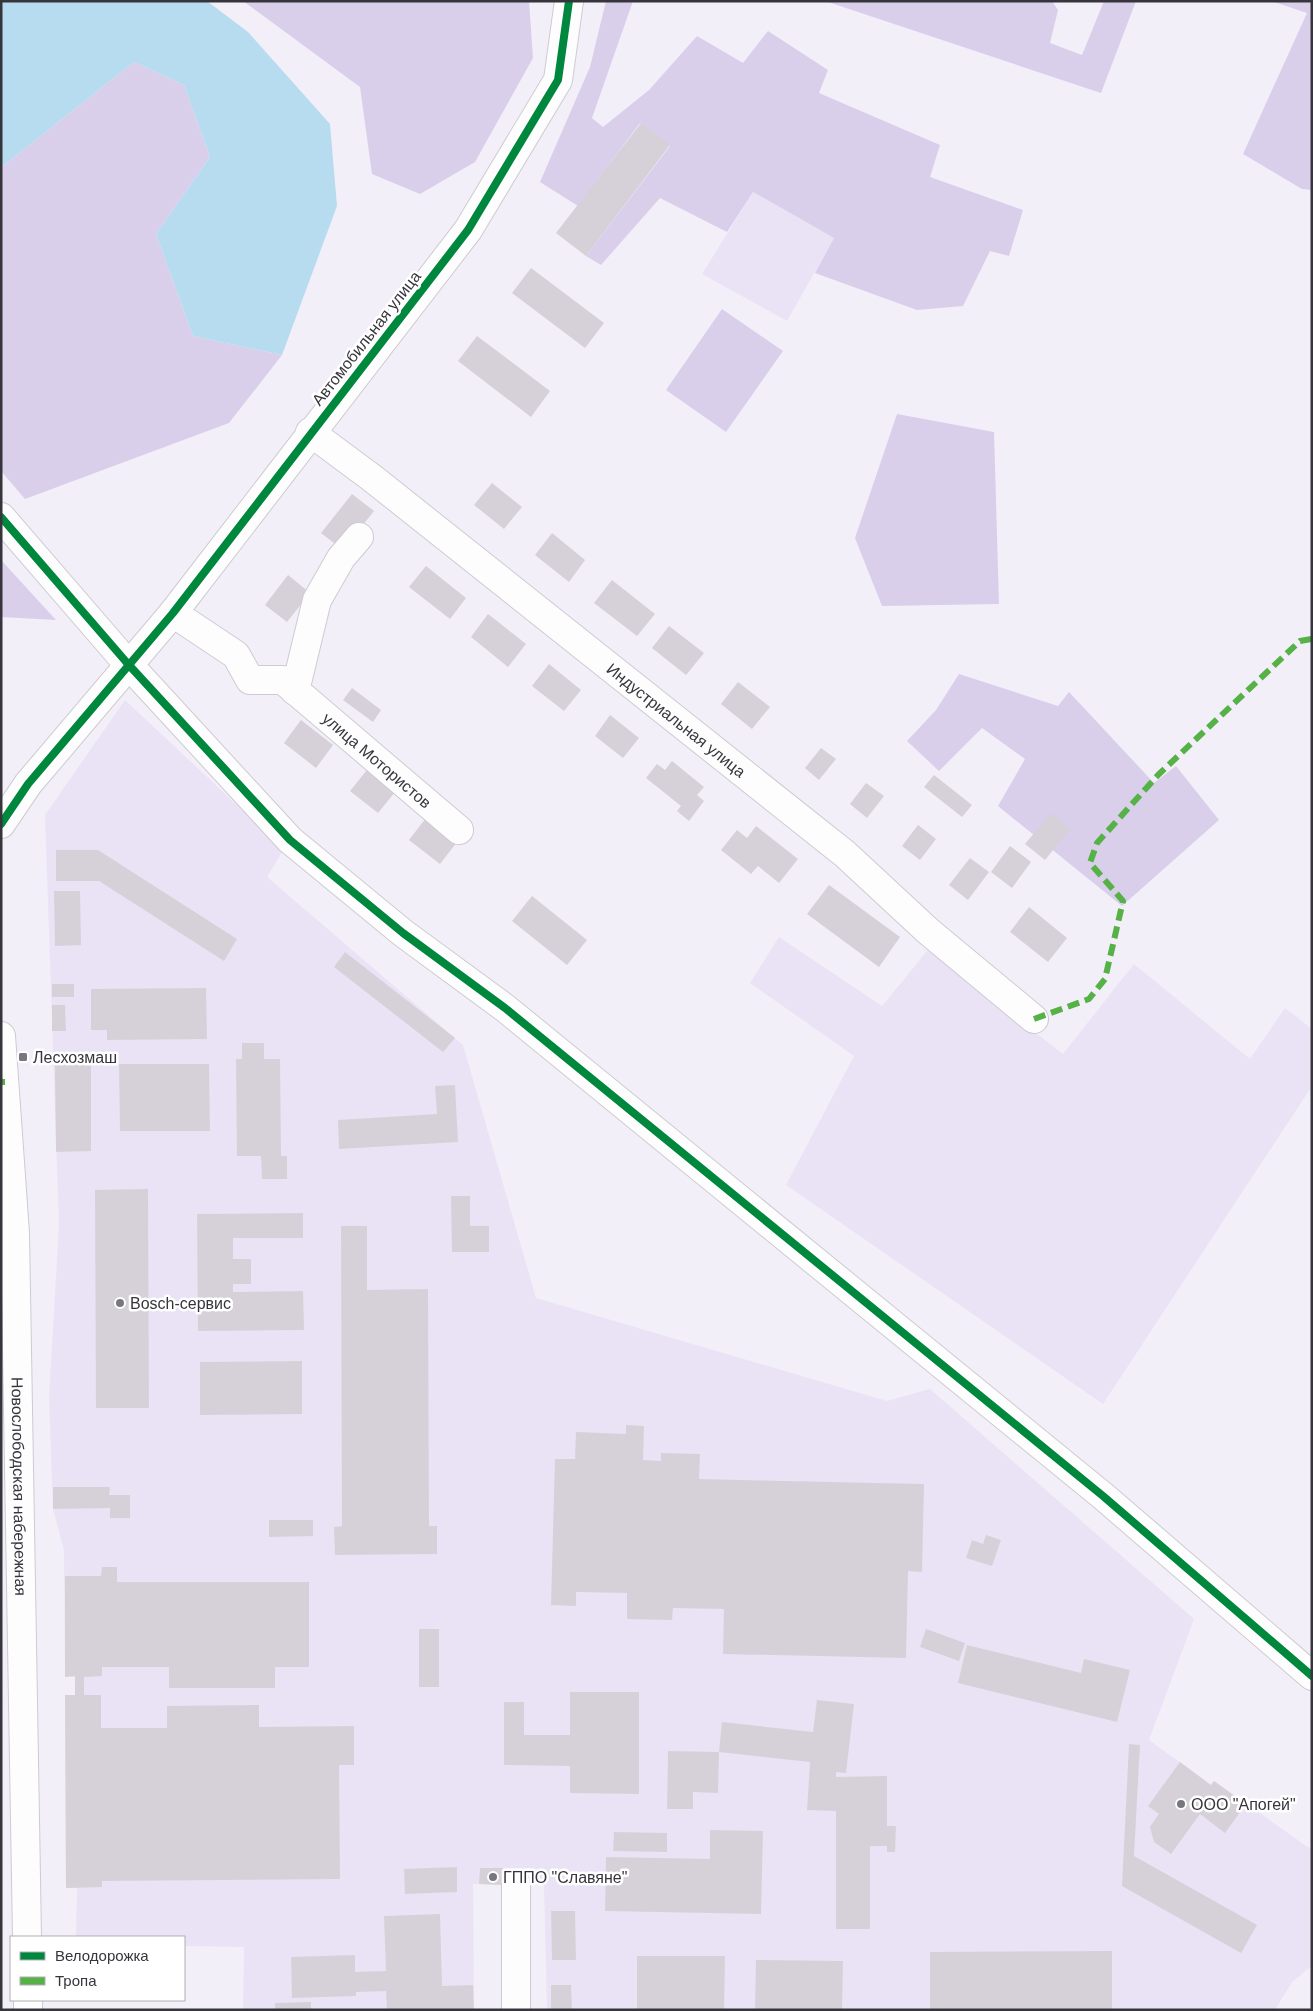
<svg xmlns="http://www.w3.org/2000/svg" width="1313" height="2011" font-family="Helvetica,sans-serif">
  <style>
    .built { fill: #e9e3f5 }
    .green { fill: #d9cfeb }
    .water { fill: #b7dcef }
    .building { fill: #d6d1d9 }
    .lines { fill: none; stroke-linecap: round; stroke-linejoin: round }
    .minor-casing { stroke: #cdcbd2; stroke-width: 30 }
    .minor { stroke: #fdfdfe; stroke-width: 28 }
    .quiet { stroke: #56b246; stroke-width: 6; stroke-dasharray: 12 6; stroke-linecap: butt }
    .cycleway-casing { stroke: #fff; stroke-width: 11 }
    .cycleway { stroke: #00873e; stroke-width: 8 }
    .poi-dot { fill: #78767e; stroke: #fff; stroke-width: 2 }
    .labels { text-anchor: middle; stroke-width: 5; stroke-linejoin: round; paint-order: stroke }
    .street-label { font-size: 16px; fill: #37353c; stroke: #fff }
    .poi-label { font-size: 16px; fill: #37353c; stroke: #fff; text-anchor: start }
  </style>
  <rect width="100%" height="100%" fill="#f2eff9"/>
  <g class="built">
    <path d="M753 192 834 238 787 321 702 274Z"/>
    <path d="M125 700 284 849 267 877 463 1045 536 1298 887 1401 930 1389 1194 1619 1149 1740 1211 1785 1214 1781 1312 1850V1966L1292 1982 1275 2010H547L544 1885 473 1884 474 2010H243L244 1947 184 1946V1937H76L77 1888H66L65 1695H75V1677H65L64 1550 53 1509 49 1397 59 1225 45 815Z"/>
    <path d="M779 937 882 1006 928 950 1063 1054 1134 964 1250 1059 1285 1008 1312 1029V1086L1103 1404 786 1185 854 1056 750 983Z"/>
  </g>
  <g class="green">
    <path d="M243 1H529L533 58 475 162 420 194 372 174 360 87Z"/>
    <path d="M606 1H633L592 118 603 127 649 90 697 36 743 63 768 31 828 70 819 93 940 145 930 177 1023 210 1009 256 990 251 963 306 917 310 815 273 834 238 753 192 727 232 660 198 601 265 586 256 670 146 640 123 578 206 540 182 590 67Z"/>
    <path d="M825 1H1052L1058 10 1050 43 1082 55 1104 1H1136L1101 93Z"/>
    <path d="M1271 1H1312V190L1302 189 1243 154 1307 13Z"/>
    <path d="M134 62 184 85 210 157 156 234 193 336 282 355 229 423 25 499 1 471V165L3 166Z"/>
    <path d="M722 309 783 351 726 432 666 390Z"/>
    <path d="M897 414 994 432 999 604 882 606 855 538Z"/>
    <path d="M1 560 56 620 1 617Z"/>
    <path d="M959 674 1058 706 1069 692 1154 783 1176 766 1219 820 1122 906 998 806 1025 759 982 728 939 771 907 741 936 710Z"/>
  </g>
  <path class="water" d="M1 1H207L248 32 330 124 337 206 282 355 193 336 156 234 210 157 184 85 134 62 3 166 1 165Z"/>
  <g class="building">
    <path d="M641 123 670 145 586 256 556 233Z"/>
    <path d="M531 268 604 323 585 348 512 293Z"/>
    <path d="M477 336 550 391 531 417 458 361Z"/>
    <path d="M492 483 522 507 504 529 474 505Z"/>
    <path d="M352 494 374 511 343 550 321 533Z"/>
    <path d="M552 533 585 560 569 582 535 555Z"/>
    <path d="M426 566 466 598 450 619 409 587Z"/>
    <path d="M288 575 310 593 287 622 265 605Z"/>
    <path d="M612 580 655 614 637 636 594 603Z"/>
    <path d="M488 614 526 644 508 667 471 637Z"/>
    <path d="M669 626 704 653 686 675 652 648Z"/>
    <path d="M549 664 581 690 564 711 532 686Z"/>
    <path d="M738 682 770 707 752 729 721 704Z"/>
    <path d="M352 688 381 710 373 722 343 700Z"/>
    <path d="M610 715 639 738 623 758 595 736Z"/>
    <path d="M301 720 333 745 316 768 284 743Z"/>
    <path d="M821 748 836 759 819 780 805 768Z"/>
    <path d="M672 761 704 787 697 795 704 801 689 821 677 811 681 806 646 778 657 764 665 770Z"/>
    <path d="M367 770 395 792 378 813 350 791Z"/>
    <path d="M934 775 972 805 962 817 924 787Z"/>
    <path d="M866 783 884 796 867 818 850 804Z"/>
    <path d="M1051 813 1070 829 1045 860 1025 844Z"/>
    <path d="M426 818 457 842 440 864 409 840Z"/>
    <path d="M918 825 936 839 920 860 902 846Z"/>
    <path d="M756 826 798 859 779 883 758 866 751 874 721 850 737 830 747 838Z"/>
    <path d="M1010 846 1031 862 1012 888 991 872Z"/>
    <path d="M56 850H98L237 939 224 961 99 881H56Z"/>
    <path d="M970 858 989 872 968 900 949 885Z"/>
    <path d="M829 885 900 937 879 967 807 914Z"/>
    <path d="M54 891H80L81 945 55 946Z"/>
    <path d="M532 896 587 940 567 965 512 921Z"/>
    <path d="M1029 907 1067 938 1048 962 1010 932Z"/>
    <path d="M345 952 455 1038 443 1052 334 967Z"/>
    <rect x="52" y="984" width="22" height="13"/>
    <path d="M206 988 207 1039 107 1040V1030H91V989Z"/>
    <path d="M52 1005H65L66 1031H52Z"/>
    <path d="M242 1043H264V1059H280L281 1156H287V1179H262L261 1156H237L236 1059H242Z"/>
    <path d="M91 1064V1151L56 1152 55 1065Z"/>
    <path d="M119 1064H209L210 1131H120Z"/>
    <path d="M455 1085 458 1142 339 1149 338 1120 437 1114 435 1086Z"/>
    <path d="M148 1189 149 1408H96L95 1190Z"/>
    <path d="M451 1196H470V1226H489V1252H452Z"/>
    <path d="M303 1213V1238H233V1259H251V1284H233V1292L303 1291 304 1330 198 1331 197 1214Z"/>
    <path d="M341 1226H367V1290L428 1289 429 1526H437V1554L335 1555 334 1527 342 1526Z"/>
    <path d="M302 1361V1414L200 1415V1362Z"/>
    <path d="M626 1425 644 1426 643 1460 661 1461V1453L700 1454 699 1479 924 1484 922 1572 908 1571 906 1658 723 1654 724 1609 673 1608 672 1620 627 1619V1593L576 1592V1606L551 1605 555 1459H575L576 1432 626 1434Z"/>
    <path d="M53 1487H110L109 1495H130V1518H110V1508L53 1509Z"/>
    <path d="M269 1520H313V1536L269 1537Z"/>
    <path d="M986 1535 1001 1540 992 1566 966 1558 972 1540 983 1544Z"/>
    <path d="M102 1567H117V1582H309V1667H275V1688H169V1667H102V1676L84 1677V1695H101V1728H167V1706L259 1705V1727L354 1726V1765H339L340 1879 102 1881V1887L66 1888 65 1695H75V1676L65 1677V1576H101Z"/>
    <rect x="419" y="1629" width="20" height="58"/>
    <path d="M926 1629 965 1643 959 1661 920 1647Z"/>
    <path d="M967 1645 1081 1673 1084 1659 1130 1670 1117 1722 958 1683Z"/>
    <path d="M570 1692H639V1794L570 1793V1766L504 1765V1702H524V1735H570Z"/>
    <path d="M817 1700 854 1704 846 1773 836 1772V1777L887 1776V1826H896L895 1852H887V1846H870V1929H836V1811L807 1810 810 1762 719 1752 722 1722 813 1732Z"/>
    <path d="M1129 1744 1140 1745 1134 1856 1257 1925 1241 1953 1122 1886Z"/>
    <path d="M668 1751 719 1752 718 1793 693 1792V1809H667Z"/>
    <path d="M1180 1762 1211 1785 1214 1781 1246 1804 1225 1833 1200 1814 1171 1854 1154 1842 1150 1827 1159 1814 1148 1806Z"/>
    <path d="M710 1830 763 1831 761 1914 605 1911 606 1857 710 1859Z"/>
    <path d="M614 1832 667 1833V1852L613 1851Z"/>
    <path d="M457 1867V1892L405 1894 404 1869Z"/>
    <path d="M480 1868H503V1885L479 1884Z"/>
    <path d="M551 1911H575L576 1960H552Z"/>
    <path d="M440 1914 442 1986 473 1985 474 2010H387L386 1991 356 1992V1996L292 1998 291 1957 355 1955V1972L386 1971 384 1916Z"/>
    <path d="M1112 1951V2010H930V1952Z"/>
    <path d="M637 1956H725L724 2010H637Z"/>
    <path d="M756 1960 843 1961 842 2010H755Z"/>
    <path d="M551 1985H571L572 2010H551Z"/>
    <path d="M311 2002V2010H275V2003Z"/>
  </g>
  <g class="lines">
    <defs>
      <g id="minor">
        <path id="s1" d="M310 432 372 478 845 854 928 931 1034 1019"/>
        <path d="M1 517 128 664 290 840 403 933 505 1008 1103 1496 1312 1676"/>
        <path id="s2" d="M173 613 236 655 250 680H283L459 830"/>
        <path d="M295 691 317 600 341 558 359 537"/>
        <path d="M1 824 28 784 173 613 468 230 558 80 569 1"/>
        <path id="s3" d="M1 1036 15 1233 27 1937"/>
        <path d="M516 1885V2010"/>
        <path d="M28 2000V2010"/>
      </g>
    </defs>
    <use href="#minor" class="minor-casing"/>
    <use href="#minor" class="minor"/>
    <g class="quiet">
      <path d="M1034 1019 1089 999 1105 979 1123 901 1090 863 1097 843 1159 774 1300 641 1312 639"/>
      <path d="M1 1082H5"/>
    </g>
    <defs>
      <g id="cycleway">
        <path d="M1 517 128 664 290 840 403 933 505 1008 1103 1496 1312 1676"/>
        <path d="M1 824 28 784 173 613 468 230 558 80 569 1"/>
      </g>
    </defs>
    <use href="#cycleway" class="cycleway-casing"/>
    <use href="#cycleway" class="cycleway"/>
  </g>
  <g class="poi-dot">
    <rect x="18" y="1052" width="10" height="10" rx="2.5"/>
    <circle cx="120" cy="1303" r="5"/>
    <circle cx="1181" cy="1804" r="5"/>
    <circle cx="493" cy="1877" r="5"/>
  </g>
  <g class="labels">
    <g class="street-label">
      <text transform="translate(366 338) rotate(-52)" y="6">Автомобильная улица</text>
      <text dy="6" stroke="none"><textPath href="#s1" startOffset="466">Индустриальная улица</textPath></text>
      <text dy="6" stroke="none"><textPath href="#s2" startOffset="261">улица Мотористов</textPath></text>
      <text dy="6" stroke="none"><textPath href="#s3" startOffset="451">Новослободская набережная</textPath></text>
    </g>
    <g class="poi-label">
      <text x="33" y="1063">Лесхозмаш</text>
      <text x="130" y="1309">Bosch-сервис</text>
      <text x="1191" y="1810">ООО "Апогей"</text>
      <text x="503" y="1883">ГППО "Славяне"</text>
    </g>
  </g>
  <rect width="1313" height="2011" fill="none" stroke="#37353c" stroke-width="5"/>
  <rect x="10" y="1936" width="175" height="65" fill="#ffffff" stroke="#afaeb1"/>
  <rect x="20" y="1952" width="25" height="8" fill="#00873e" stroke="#afaeb1"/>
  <text x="55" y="1961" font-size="15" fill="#37353c">Велодорожка</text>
  <rect x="20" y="1977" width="25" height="8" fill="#56b246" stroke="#afaeb1"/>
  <text x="55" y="1986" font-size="15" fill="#37353c">Тропа</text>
</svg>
